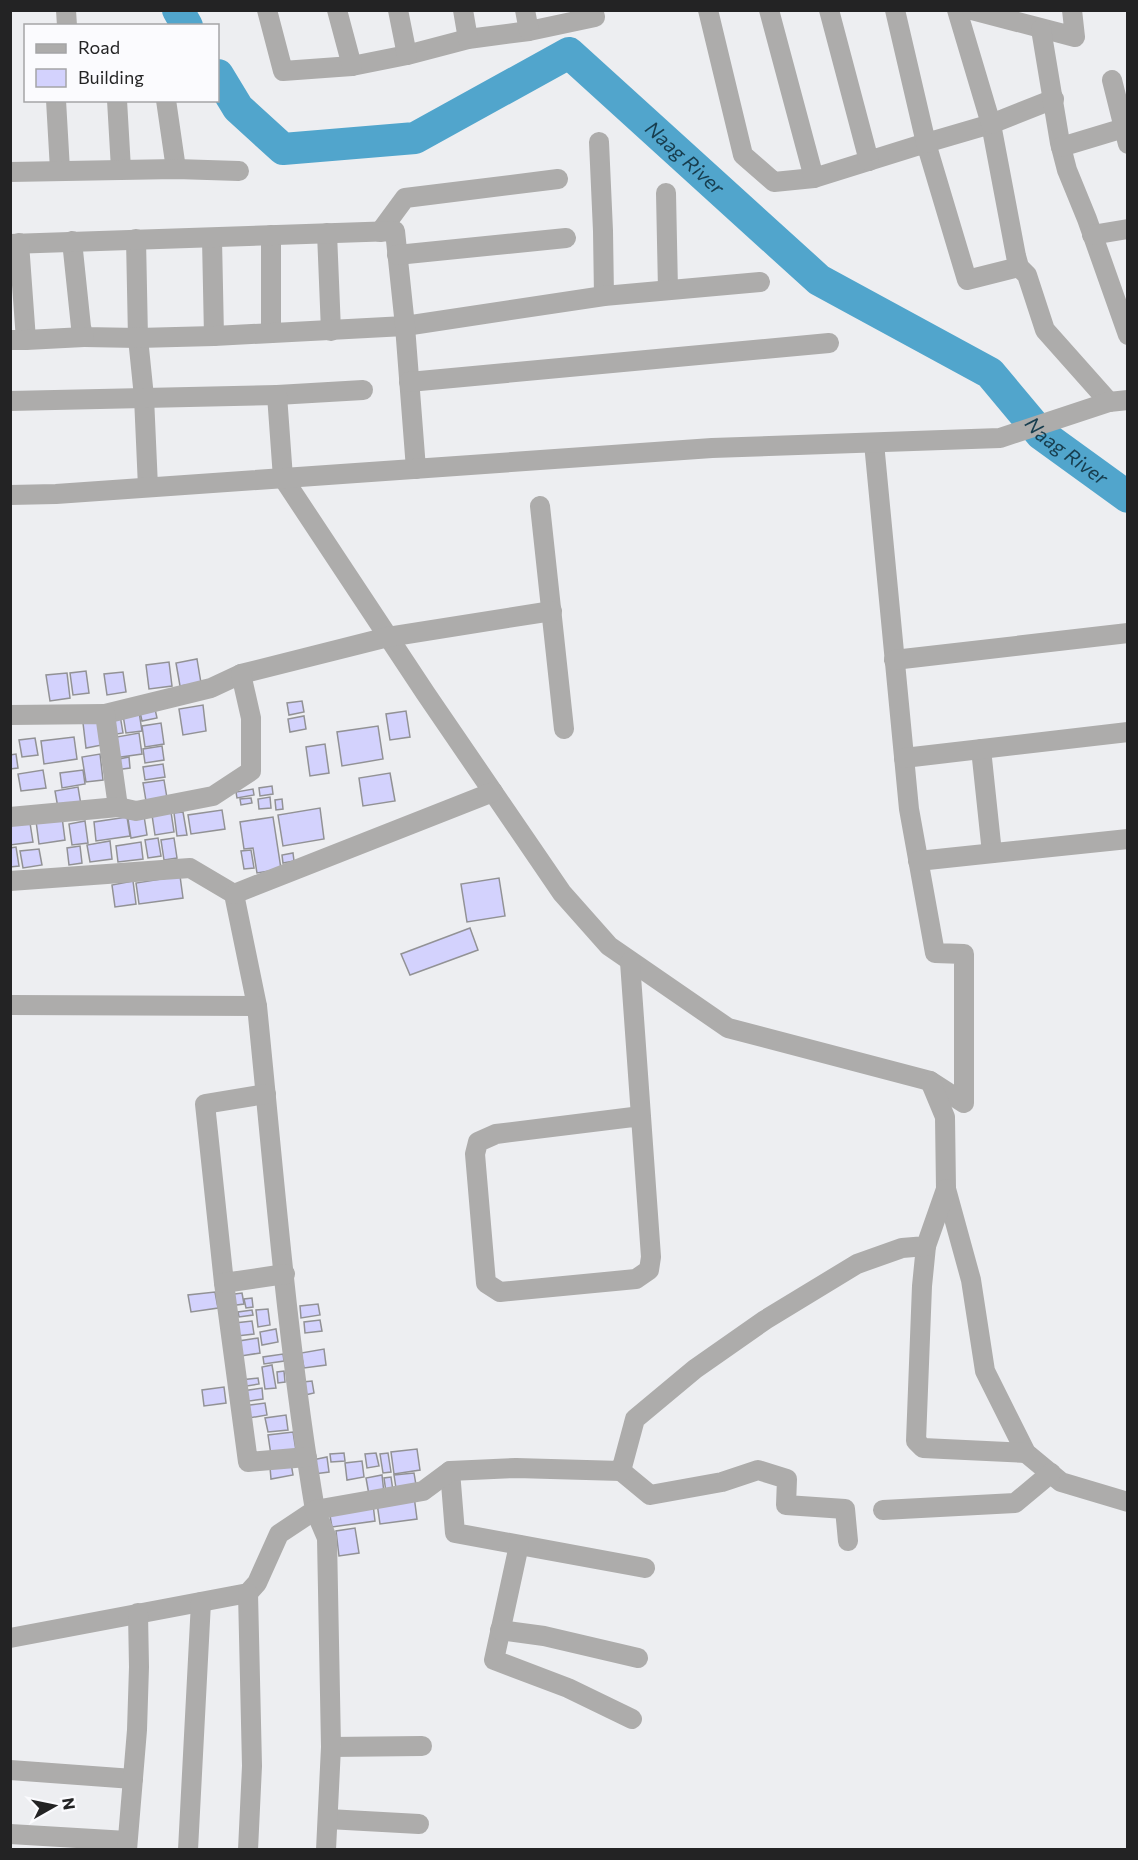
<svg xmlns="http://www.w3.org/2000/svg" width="1138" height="1860" font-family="Commissioner,sans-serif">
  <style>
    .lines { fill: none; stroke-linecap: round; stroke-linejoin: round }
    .river { stroke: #51a5cc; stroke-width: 32 }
    .building { fill: #d3d2fd; stroke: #929295; stroke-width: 1.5 }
    .minor { stroke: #adacab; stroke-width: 20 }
    .labels { text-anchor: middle; stroke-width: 4.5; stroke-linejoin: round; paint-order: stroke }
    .water-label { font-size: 20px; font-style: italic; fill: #173d4e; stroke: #fbfbfe }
  </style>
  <rect width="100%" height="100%" fill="#edeef1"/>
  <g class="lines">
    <g class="river">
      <path d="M178 10 187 26"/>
      <path id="s1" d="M218 75 238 108 283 149 415 138 569 53 819 280 990 373 1041 434 1128 497"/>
    </g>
  </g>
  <g class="building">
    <path d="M197 659 201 683 180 686 176 663Z"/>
    <path d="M169 662 172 686 149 689 146 665Z"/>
    <path d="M86 671 89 693 73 695 70 673Z"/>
    <path d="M123 672 126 692 107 695 104 674Z"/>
    <path d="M67 673 70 698 50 701 46 675Z"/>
    <path d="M302 701 304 712 289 715 287 703Z"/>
    <path d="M203 705 206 731 183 735 179 709Z"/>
    <path d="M155 709 157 718 142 721 140 712Z"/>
    <path d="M406 711 410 737 390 740 386 714Z"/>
    <path d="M139 712 142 731 126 733 123 715Z"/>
    <path d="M120 715 123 733 111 735 108 716Z"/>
    <path d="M304 716 306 729 290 732 288 719Z"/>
    <path d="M99 721 102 745 86 748 83 723Z"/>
    <path d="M161 723 164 744 145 747 142 726Z"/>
    <path d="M378 726 383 759 342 766 337 732Z"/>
    <path d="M139 733 142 754 114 758 111 738Z"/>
    <path d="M74 737 77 759 44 764 41 741Z"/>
    <path d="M35 738 38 755 22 757 19 740Z"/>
    <path d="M325 744 329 773 310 776 306 747Z"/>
    <path d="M162 746 164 760 145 763 143 749Z"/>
    <path d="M16 754 18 768 10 769V755Z"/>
    <path d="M100 754 103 780 86 782 82 757Z"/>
    <path d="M129 757 130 768 115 770 114 760Z"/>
    <path d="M163 764 165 777 145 780 143 767Z"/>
    <path d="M43 770 46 788 21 791 18 774Z"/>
    <path d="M83 770 85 784 62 788 60 773Z"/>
    <path d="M390 773 395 801 363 806 359 778Z"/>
    <path d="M164 780 167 798 146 801 143 783Z"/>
    <path d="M272 786 273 794 260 796 259 788Z"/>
    <path d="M78 787 81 805 58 808 55 791Z"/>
    <path d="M253 789 254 795 237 798 236 792Z"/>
    <path d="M270 797 271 808 259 809 258 799Z"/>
    <path d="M251 798 252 803 241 805 240 799Z"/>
    <path d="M282 799 283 809 276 810 275 800Z"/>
    <path d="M320 808 324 839 283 846 278 815Z"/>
    <path d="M222 810 225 829 191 834 188 815Z"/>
    <path d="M171 812 174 832 155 835 152 815Z"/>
    <path d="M183 812 187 835 177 836 174 813Z"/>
    <path d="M144 816 147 835 131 838 128 819Z"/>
    <path d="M62 817 65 840 39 844 36 821Z"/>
    <path d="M127 817 130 836 96 841 94 822Z"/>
    <path d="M273 817 281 869 257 873 253 848 244 849 240 822Z"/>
    <path d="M85 821 88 843 72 845 69 824Z"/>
    <path d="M30 823 33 842 10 845V825Z"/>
    <path d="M158 838 161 856 148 858 145 840Z"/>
    <path d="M174 838 177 858 164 860 161 840Z"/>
    <path d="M110 841 112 859 90 862 87 845Z"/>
    <path d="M141 842 143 859 118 862 116 846Z"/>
    <path d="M80 846 82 863 69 865 67 848Z"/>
    <path d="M16 847 19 866 10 867V848Z"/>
    <path d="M39 849 42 865 23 868 20 851Z"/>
    <path d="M251 850 254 868 244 869 241 851Z"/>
    <path d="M293 853 294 861 283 863 282 855Z"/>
    <path d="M180 876 183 898 139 904 136 883Z"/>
    <path d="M499 878 505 916 467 922 461 884Z"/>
    <path d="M133 881 136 904 115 907 112 885Z"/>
    <path d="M470 928 478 950 410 975 401 954Z"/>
    <path d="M215 1292 218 1308 191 1312 188 1295Z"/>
    <path d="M242 1293 244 1304 229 1306 227 1295Z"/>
    <path d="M252 1298 253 1307 246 1308 244 1299Z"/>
    <path d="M318 1304 320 1315 301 1318 300 1306Z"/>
    <path d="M268 1309 270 1325 258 1327 256 1310Z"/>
    <path d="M252 1310 253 1315 239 1317 238 1312Z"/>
    <path d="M320 1320 322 1331 305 1333 304 1322Z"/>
    <path d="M252 1321 254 1334 237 1336 235 1323Z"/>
    <path d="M276 1329 278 1342 262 1345 260 1332Z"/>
    <path d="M258 1338 260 1353 241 1356 239 1341Z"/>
    <path d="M324 1349 326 1365 304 1368 301 1353Z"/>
    <path d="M283 1354 284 1361 264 1364 263 1357Z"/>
    <path d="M272 1365 276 1388 265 1389 262 1367Z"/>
    <path d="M284 1371 285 1382 278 1383 277 1372Z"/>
    <path d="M258 1378 259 1384 241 1387 240 1380Z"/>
    <path d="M312 1381 314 1393 305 1395 303 1382Z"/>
    <path d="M224 1387 226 1403 204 1406 202 1390Z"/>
    <path d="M262 1388 263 1399 243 1402 242 1391Z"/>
    <path d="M265 1403 267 1415 243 1419 242 1406Z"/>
    <path d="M286 1415 288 1430 268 1432 265 1418Z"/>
    <path d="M293 1432 296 1451 271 1455 268 1435Z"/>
    <path d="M417 1449 420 1470 394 1474 391 1452Z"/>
    <path d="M344 1453 345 1461 331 1462 330 1454Z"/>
    <path d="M376 1453 379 1466 367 1468 365 1454Z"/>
    <path d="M388 1453 391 1472 383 1473 380 1454Z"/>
    <path d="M327 1457 329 1472 314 1474 312 1460Z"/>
    <path d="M362 1461 364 1477 347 1480 345 1463Z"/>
    <path d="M291 1463 293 1475 271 1479 270 1467Z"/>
    <path d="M414 1473 416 1485 396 1488 394 1475Z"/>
    <path d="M382 1475 384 1493 369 1495 366 1478Z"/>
    <path d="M391 1477 393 1491 386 1492 384 1478Z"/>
    <path d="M414 1496 417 1519 380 1524 377 1503Z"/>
    <path d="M373 1504 375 1521 332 1527 329 1510Z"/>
    <path d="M355 1528 359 1553 339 1556 336 1531Z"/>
  </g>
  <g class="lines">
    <g class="minor">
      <path d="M66 10 67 26"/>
      <path d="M267 10 283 71 352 66 407 55 468 39 529 31 595 17 593 10"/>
      <path d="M337 10 352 66"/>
      <path d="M398 10 407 55"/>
      <path d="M463 10 468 39"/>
      <path d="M525 10 529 31"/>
      <path d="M708 10 743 155 774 182 814 178"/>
      <path d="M769 10 814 178 926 143 967 280 1019 267"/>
      <path d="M829 10 869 161"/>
      <path d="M895 10 926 143 991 124 1016 256 1019 267 1027 275 1045 330 1109 402"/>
      <path d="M957 10 991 124 1054 99"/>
      <path d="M972 10 1075 37 1072 10"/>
      <path d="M1041 29 1060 143 1067 170 1087 219 1128 335"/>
      <path d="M1112 80 1128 144"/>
      <path d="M56 100 60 170"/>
      <path d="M117 100 121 169"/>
      <path d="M166 100 176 169"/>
      <path d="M599 142 603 231 604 296"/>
      <path d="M1061 147 1124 128"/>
      <path d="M10 172 176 169 239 171"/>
      <path d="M666 193 668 290"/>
      <path d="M380 232 405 198 558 179"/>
      <path d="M327 233 331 331"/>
      <path d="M271 235V333"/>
      <path d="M1092 235 1128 229"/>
      <path d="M136 239 138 338 144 397 148 487"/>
      <path d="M212 239 214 336"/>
      <path d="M72 241 81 327 84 337 138 338 214 336 405 326 604 296 760 282"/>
      <path d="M10 244 395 231 405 326 416 469"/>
      <path d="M397 255 566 238"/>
      <path d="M10 340H26L19 243"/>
      <path d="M26 340 84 337"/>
      <path d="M409 382 829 343"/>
      <path d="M277 395 363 390"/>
      <path d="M10 401 277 395 283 478 426 694 562 893 609 946 728 1028 930 1081 964 1103V954L935 953 909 809 874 443"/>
      <path d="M10 495 56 494 712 448 1000 438 1109 402 1128 400"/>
      <path d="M540 506 564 729"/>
      <path d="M894 660 1128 633"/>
      <path d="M105 714 211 688 241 674 388 637 552 611"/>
      <path d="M10 715 105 714 118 807"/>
      <path d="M981 749 992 853"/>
      <path d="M904 758 1128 732"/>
      <path d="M10 817 118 807 136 811 213 796 251 771V718L241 674"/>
      <path d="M918 861 1128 839"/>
      <path d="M10 881 190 868 234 894 257 1006"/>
      <path d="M234 894 493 792"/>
      <path d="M630 962C637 1060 644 1159 651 1257L649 1270 636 1279 500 1292 486 1283 475 1154 478 1142 496 1134 641 1116"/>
      <path d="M10 1005 257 1006C274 1174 287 1343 315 1510L279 1534 257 1583 248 1593 10 1638"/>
      <path d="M930 1081 945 1117 946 1189 971 1280 985 1371 1026 1453 1061 1482 1128 1502"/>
      <path d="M266 1094 205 1104 224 1283 248 1462 307 1457"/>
      <path d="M926 1246 922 1286 916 1441 923 1448 1026 1453"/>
      <path d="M224 1283 285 1274"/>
      <path d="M450 1471 455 1533 645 1568"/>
      <path d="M621 1471 650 1495 722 1482 758 1470 787 1479 786 1505 845 1509 848 1541"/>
      <path d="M883 1510 1015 1503 1051 1473"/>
      <path d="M519 1545 494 1660 568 1688 632 1719"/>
      <path d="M500 1630 544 1636 638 1658"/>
      <path d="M331 1747 422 1746"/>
      <path d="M10 1770 133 1779"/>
      <path d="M328 1819 419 1824"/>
      <path d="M10 1834 127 1841"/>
      <path d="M127 1850 137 1730 139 1667 138 1613"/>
      <path d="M188 1850 201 1602"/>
      <path d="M248 1850 252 1766 248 1593"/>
      <path d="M326 1850 331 1747 327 1538 315 1510 423 1491 450 1471 516 1468 621 1471 635 1419 695 1369 765 1320 857 1264 902 1248 926 1246 946 1189"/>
    </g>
  </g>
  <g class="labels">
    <g class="water-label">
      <text dy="7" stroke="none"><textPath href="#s1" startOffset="564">Naag River</textPath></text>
      <text dy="7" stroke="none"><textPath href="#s1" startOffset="1050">Naag River</textPath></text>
    </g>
  </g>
  <rect width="1138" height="1860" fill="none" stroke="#232324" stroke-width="24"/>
  <rect x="24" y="24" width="195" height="78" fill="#fbfbfe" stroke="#a5a5a7" stroke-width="1.5"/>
  <rect x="36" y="44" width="30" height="9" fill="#adacab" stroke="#a5a5a7" stroke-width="1.5"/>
  <text x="78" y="54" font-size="18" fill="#232324">Road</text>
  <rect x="36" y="69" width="30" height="18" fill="#d3d2fd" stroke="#a5a5a7" stroke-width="1.5"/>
  <text x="78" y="84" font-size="18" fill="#232324">Building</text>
  <g transform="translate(54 1806) rotate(81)" stroke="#fbfbfe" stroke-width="4.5" paint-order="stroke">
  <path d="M0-4.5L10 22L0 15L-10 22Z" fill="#232324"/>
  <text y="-9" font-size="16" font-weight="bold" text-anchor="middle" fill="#232324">N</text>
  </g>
</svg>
